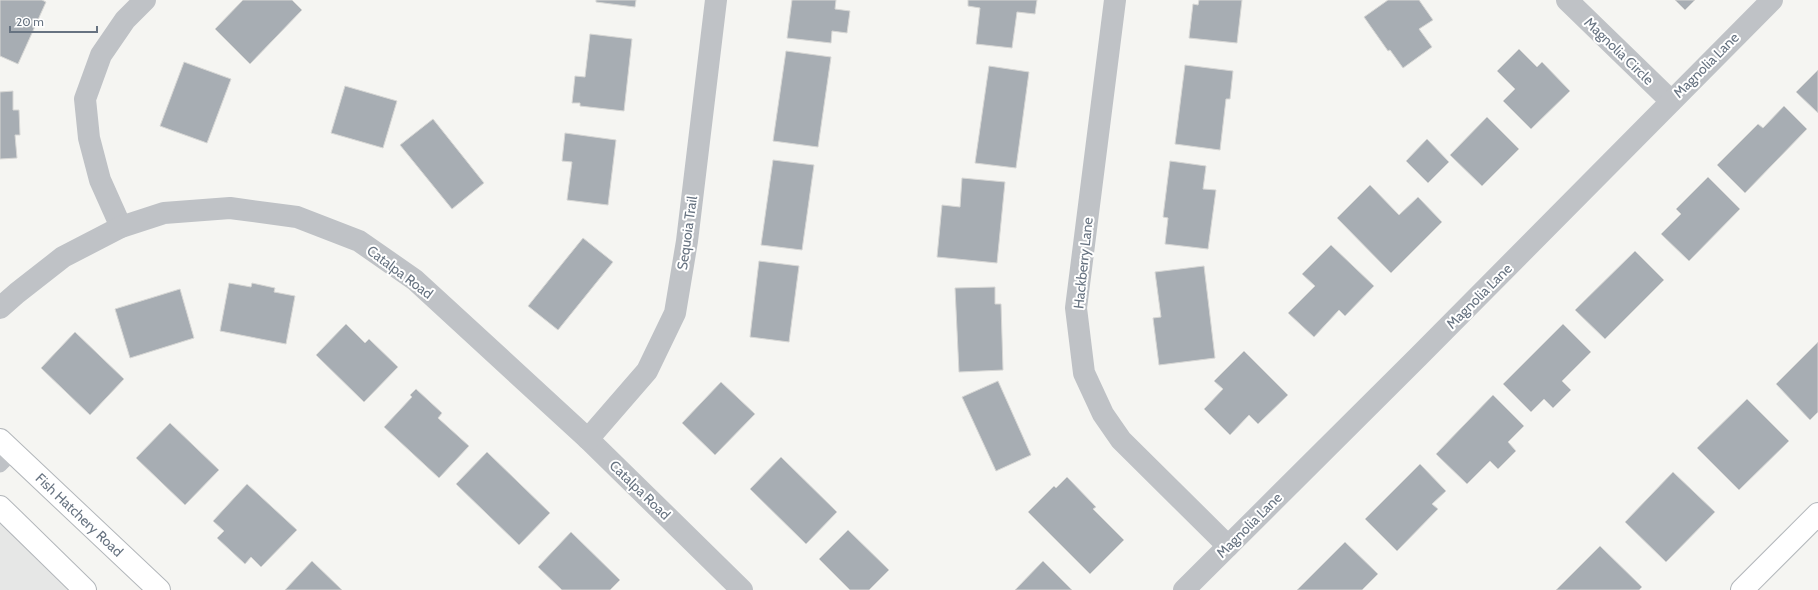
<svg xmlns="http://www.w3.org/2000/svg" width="1818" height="590" font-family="Cabin,sans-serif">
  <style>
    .built { fill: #e6e7e6 }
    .building { fill: #a7adb3; stroke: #d7d7d5 }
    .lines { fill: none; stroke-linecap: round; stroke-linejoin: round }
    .secondary-casing { stroke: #b2b6ba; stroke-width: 24 }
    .lane { stroke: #bfc2c6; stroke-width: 15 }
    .street { stroke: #bfc2c6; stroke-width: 22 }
    .secondary { stroke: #fff; stroke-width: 22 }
    .labels { text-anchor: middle; stroke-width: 4; stroke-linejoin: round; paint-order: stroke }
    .street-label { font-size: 14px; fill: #677381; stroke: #fff }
  </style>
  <rect width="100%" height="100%" fill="#f5f5f2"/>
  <path class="built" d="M0 507 85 590H0Z"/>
  <g class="building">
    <path d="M0 0H42L46 2 18 64 0 56Z"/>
    <path d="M243 0H292L302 10 250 64 215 29Z"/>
    <path d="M596 0H636L635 7 596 2Z"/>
    <path d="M792 0H836L835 9 850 11 847 33 832 31 831 43 787 38Z"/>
    <path d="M968 0H1037L1035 14 1017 12 1012 48 976 44 980 8 968 6Z"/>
    <path d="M1199 0H1242L1237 43 1189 38 1193 4 1198 5Z"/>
    <path d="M1388 0H1419L1433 20 1419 29 1432 47 1403 68 1390 50 1388 51 1364 17Z"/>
    <path d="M1675 0H1695L1685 10Z"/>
    <path d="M590 34 632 39 624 111 580 106V103H572L575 76 585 77Z"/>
    <path d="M1519 49 1537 67 1542 62 1570 91 1531 129 1503 101 1515 89 1497 71Z"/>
    <path d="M786 51 831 57 818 147 773 141Z"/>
    <path d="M184 62 231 79 207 143 160 126Z"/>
    <path d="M1185 65 1233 71 1230 99H1226L1220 150 1175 144Z"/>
    <path d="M989 66 1029 72 1016 168 975 163Z"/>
    <path d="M1818 70V113L1796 92Z"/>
    <path d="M345 86 397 101 383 148 331 133Z"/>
    <path d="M13 91V110H19L20 135H15L17 158 0 159V92Z"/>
    <path d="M1784 106 1807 129 1745 193 1717 165 1758 124 1763 128Z"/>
    <path d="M1487 117 1519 149 1482 186 1450 155Z"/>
    <path d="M433 119 484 183 452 209 400 145Z"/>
    <path d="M565 133 616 140 608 205 567 200 572 162 562 161Z"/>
    <path d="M1427 139 1449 162 1428 183 1406 161Z"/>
    <path d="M773 160 814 165 802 250 761 245Z"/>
    <path d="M1170 161 1206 166 1203 189 1216 190 1208 249 1165 244 1168 218 1163 217Z"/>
    <path d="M1708 177 1740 209 1689 261 1661 234 1681 214 1676 209Z"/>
    <path d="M962 178 1005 182 997 263 937 257 942 205 960 207Z"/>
    <path d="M1370 185 1399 215 1418 197 1442 222 1391 273 1337 218Z"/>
    <path d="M583 238 613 262 558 330 528 306Z"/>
    <path d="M1331 245 1374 286 1345 316 1339 310 1314 337 1288 313 1315 286 1302 274Z"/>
    <path d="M1635 251 1664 280 1605 339 1575 310Z"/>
    <path d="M759 261 799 266 789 342 750 337Z"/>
    <path d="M1204 266 1215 358 1159 365 1153 318 1161 317 1155 272Z"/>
    <path d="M229 283 251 287 252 283 275 288 274 292 295 296 286 344 220 331Z"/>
    <path d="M995 287V304H1001L1003 370 959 372 955 288Z"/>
    <path d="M180 289 194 338 130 358 115 309Z"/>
    <path d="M346 324 365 343 369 339 398 367 364 402 316 355Z"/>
    <path d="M1563 324 1591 352 1562 381 1571 390 1553 408 1544 399 1531 412 1503 384Z"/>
    <path d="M75 332 124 379 90 415 41 368Z"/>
    <path d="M1818 342V412L1810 420 1776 384Z"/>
    <path d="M1244 351 1288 395 1258 424 1249 415 1230 435 1204 409 1223 389 1214 381Z"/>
    <path d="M998 381 1031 455 996 471 962 397Z"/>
    <path d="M721 382 755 414 715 455 682 423Z"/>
    <path d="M416 389 442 413 438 418 469 446 439 478 384 427 412 397 410 395Z"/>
    <path d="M1493 395 1524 426 1508 442 1516 451 1498 469 1490 461 1467 484 1436 454Z"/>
    <path d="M1747 399 1789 441 1739 490 1697 448Z"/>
    <path d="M170 423 219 470 185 505 136 458Z"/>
    <path d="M487 452 550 513 519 545 456 484Z"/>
    <path d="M781 457 837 512 806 544 750 489Z"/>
    <path d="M1420 464 1446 491 1432 504 1438 509 1397 551 1365 519Z"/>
    <path d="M1673 472 1715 512 1666 562 1625 522Z"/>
    <path d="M1067 477 1096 507 1093 509 1124 540 1090 574 1028 512 1054 486 1056 488Z"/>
    <path d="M247 484 297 530 261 567 251 557 245 564 217 538 224 531 213 521Z"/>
    <path d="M848 530 889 570 869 590H850L819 559Z"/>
    <path d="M571 532 620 580 610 590H562L538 567Z"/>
    <path d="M1345 542 1378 574 1362 590H1297Z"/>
    <path d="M1600 546 1642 587 1639 590H1556Z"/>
    <path d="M312 561 342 590H285Z"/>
    <path d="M1043 561 1072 590H1015Z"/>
  </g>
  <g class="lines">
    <defs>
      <g id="secondary">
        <path id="s1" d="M0 440 159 590"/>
        <path d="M0 507 85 590"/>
        <path d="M1742 590 1818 514"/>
      </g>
    </defs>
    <use href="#secondary" class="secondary-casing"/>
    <path class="lane" d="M0 465 13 452"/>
    <g class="street">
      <path d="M1115 0 1076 308 1084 373 1103 414 1121 440 1228 546"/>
      <path d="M1567 0 1671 101"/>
      <path d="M121 227 100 180 89 138 85 99 101 55 125 20 145 0"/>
      <path d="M0 308 17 293 63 257 121 227 164 213 230 208 297 217 359 241 415 280 588 439 742 590"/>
      <path d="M588 439 647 371 675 313 687 241 716 0"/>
      <path d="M1184 590 1419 356 1772 0"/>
    </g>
    <use href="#secondary" class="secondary"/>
  </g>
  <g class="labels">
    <g class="street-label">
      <text transform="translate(1619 51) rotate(44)" y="5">Magnolia Circle</text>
      <text transform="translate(1706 65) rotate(-45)" y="5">Magnolia Lane</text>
      <text transform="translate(687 233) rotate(-82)" y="5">Sequoia Trail</text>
      <text transform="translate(1083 263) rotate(-84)" y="5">Hackberry Lane</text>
      <text transform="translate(400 272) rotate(37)" y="5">Catalpa Road</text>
      <text transform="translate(1479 296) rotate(-45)" y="5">Magnolia Lane</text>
      <text transform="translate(640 490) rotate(44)" y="5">Catalpa Road</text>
      <text dy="5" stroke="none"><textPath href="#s1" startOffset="109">Fish Hatchery Road</textPath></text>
      <text transform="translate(1249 525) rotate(-45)" y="5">Magnolia Lane</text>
    </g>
  </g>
  <path d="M10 26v6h87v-6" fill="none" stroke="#677381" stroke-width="2"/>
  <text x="16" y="26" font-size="12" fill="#677381" stroke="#ffffff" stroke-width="3" paint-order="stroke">20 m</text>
</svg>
